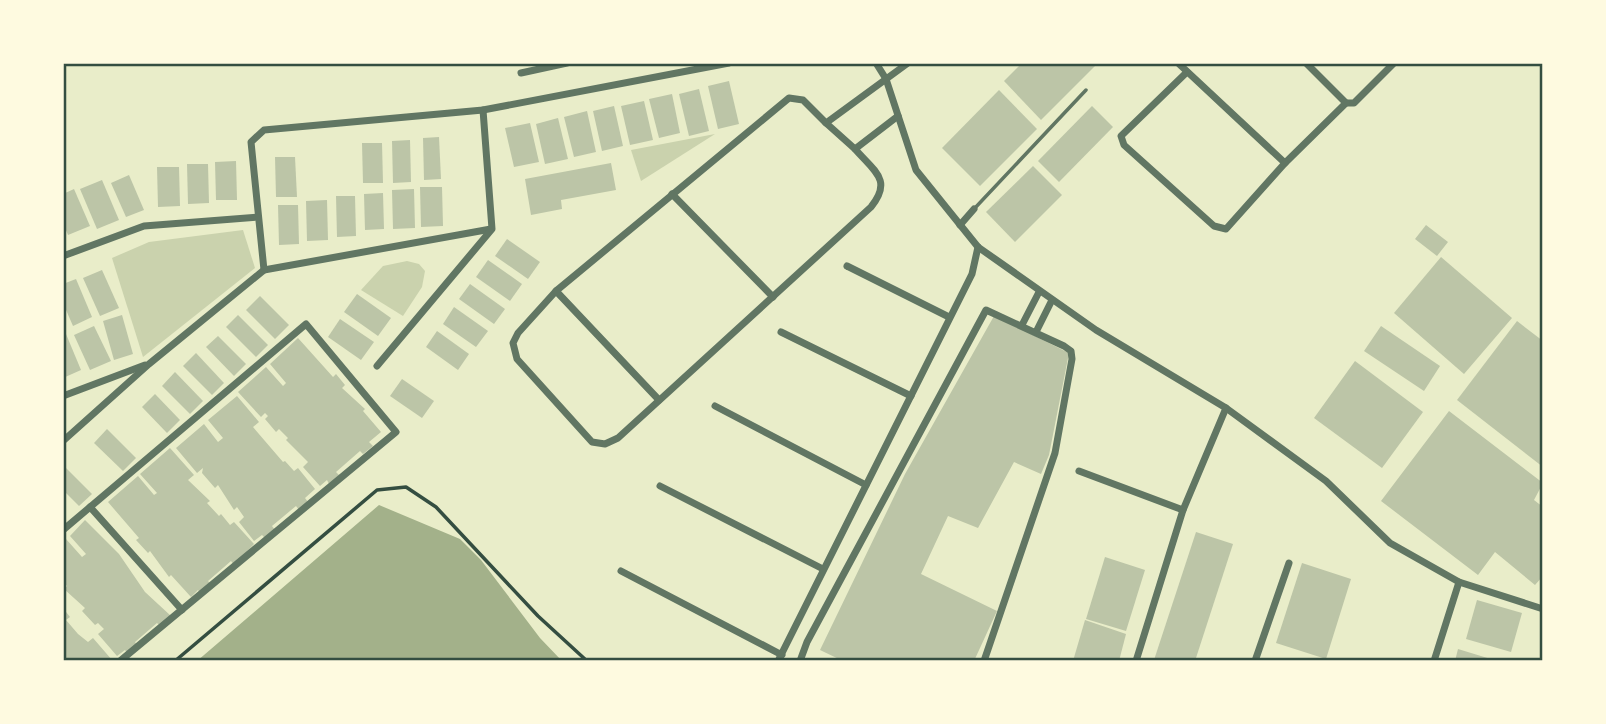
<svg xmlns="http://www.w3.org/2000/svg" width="1606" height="724" font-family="'Roboto Serif',serif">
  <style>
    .green { fill: #cad2ad }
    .water { fill: #a3b18a }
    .building { fill: #bcc5a7 }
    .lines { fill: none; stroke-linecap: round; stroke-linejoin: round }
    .path { stroke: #344e41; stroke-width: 3.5 }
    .service { stroke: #617663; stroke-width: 3.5 }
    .minor { stroke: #617663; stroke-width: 7 }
    .neatline { fill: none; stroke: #344e41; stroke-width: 2.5 }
  </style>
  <rect width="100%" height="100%" fill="#e9edc9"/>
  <g class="green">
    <path d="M715 134 641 181 631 150Z"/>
    <path d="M243 230 255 268 143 357 112 258 149 242Z"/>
    <path d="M407 261 419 264 425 271 422 287 403 316 361 290 383 266Z"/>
  </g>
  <path class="water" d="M379 505 460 539 481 560 540 638 562 661H197Z"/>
  <g class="building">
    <path d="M1022 63H1098L1041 120 1004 81Z"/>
    <path d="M729 81 739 124 718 129 708 86Z"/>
    <path d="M699 89 709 131 689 136 679 94Z"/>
    <path d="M999 90 1037 129 980 186 942 148Z"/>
    <path d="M672 94 680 133 659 138 649 99Z"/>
    <path d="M644 101 653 140 630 145 621 106Z"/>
    <path d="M614 106 623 146 602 151 593 111Z"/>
    <path d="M1092 106 1113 127 1059 182 1038 161Z"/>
    <path d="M587 111 596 152 574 157 564 117Z"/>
    <path d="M558 118 568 159 545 164 536 124Z"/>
    <path d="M530 123 539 162 514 167 505 128Z"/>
    <path d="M439 137 441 179 424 180 423 138Z"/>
    <path d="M410 140 411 182 393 183 392 141Z"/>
    <path d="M362 143H382L383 183H363Z"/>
    <path d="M275 157H295L297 197H276Z"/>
    <path d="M236 161 237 200H216L215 162Z"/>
    <path d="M611 163 616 190 561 200 562 209 531 215 525 179Z"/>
    <path d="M187 164H208L209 203 188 204Z"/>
    <path d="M1033 166 1062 195 1015 242 986 212Z"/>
    <path d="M157 167H179L180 206 158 207Z"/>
    <path d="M129 175 144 210 126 217 111 183Z"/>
    <path d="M102 180 119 220 97 229 80 189Z"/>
    <path d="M420 187H442L443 226 421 227Z"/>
    <path d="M74 189 90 226 68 235 63 223V194Z"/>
    <path d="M414 189 415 228 393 229 392 190Z"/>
    <path d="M383 193 384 229 365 230 364 194Z"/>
    <path d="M336 196H355L356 236 337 237Z"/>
    <path d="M327 200 328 240 307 241 306 201Z"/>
    <path d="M278 205H298L299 244 279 245Z"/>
    <path d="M1426 225 1448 242 1437 256 1415 239Z"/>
    <path d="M507 239 540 262 528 279 495 256Z"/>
    <path d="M1441 257 1512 318 1464 374 1394 313Z"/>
    <path d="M488 260 522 284 510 301 476 277Z"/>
    <path d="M102 270 119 308 100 316 83 278Z"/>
    <path d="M76 279 92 317 73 326 63 303V284Z"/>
    <path d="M470 284 505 309 494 324 459 299Z"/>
    <path d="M357 294 391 318 378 336 344 312Z"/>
    <path d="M260 296 289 325 275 339 246 310Z"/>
    <path d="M454 307 488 331 476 347 443 324Z"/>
    <path d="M122 315 133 354 114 360 103 321Z"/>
    <path d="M238 315 268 345 256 357 226 327Z"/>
    <path d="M994 316 1069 353 1049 455 1041 474 1014 462 978 528 948 516 921 574 997 611 974 661H843L820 650 905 474Z"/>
    <path d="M340 319 374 342 361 360 328 337Z"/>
    <path d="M1517 321 1543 341V467L1457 400Z"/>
    <path d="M94 326 111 361 90 370 74 335Z"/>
    <path d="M1381 326 1440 366 1424 391 1364 351Z"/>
    <path d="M437 331 469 354 458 370 426 347Z"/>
    <path d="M66 334 81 370 63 378V335Z"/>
    <path d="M218 336 246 364 234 376 206 347Z"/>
    <path d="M298 338 333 377 336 374 345 385 342 388 365 409 363 411 381 432 369 442 373 446 363 454 360 451 336 472 339 475 329 484 327 480 320 486 303 467 308 462 286 440 288 438 279 429 276 432 265 419 268 416 265 413 261 417 238 392 266 367 283 386 286 383 270 364Z"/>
    <path d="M196 353 224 383 212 395 183 366Z"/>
    <path d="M1355 361 1423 412 1382 468 1314 418Z"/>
    <path d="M175 372 203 401 190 414 162 386Z"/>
    <path d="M402 379 434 401 422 418 390 396Z"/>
    <path d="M155 394 180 420 167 433 142 407Z"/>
    <path d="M237 396 259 422 253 427 283 462 285 461 294 471 298 468 315 489 305 498 308 502 299 510 296 506 272 526 275 530 265 538 262 535 254 541 239 522 244 517 237 507 234 510 218 485 215 488 202 473 203 468 197 473 176 448 204 424 218 442 223 438 208 420Z"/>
    <path d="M1449 411 1543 483 1534 500 1543 507V576L1535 585 1495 552 1478 575 1381 501Z"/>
    <path d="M107 429 136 458 123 471 94 443Z"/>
    <path d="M170 448 194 475 188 480 210 501 207 503 219 516 221 514 230 525 234 522 254 544 234 565 231 561 208 581 211 584 200 593 198 590 191 597 171 575 169 577 150 551 148 553 136 540 139 538 108 502 138 476 154 495 157 493 140 474Z"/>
    <path d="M63 465 92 494 79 506 63 490Z"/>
    <path d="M85 520 119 554 145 592 171 616 160 626 157 623 135 642 137 645 128 654 125 650 117 656 98 634 104 629 98 623 95 625 82 611 85 608 64 589 67 586 63 582V542L66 539 82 557 86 554 70 536Z"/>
    <path d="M1196 532 1233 544 1195 661H1157L1154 660Z"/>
    <path d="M1105 557 1145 570 1126 631 1086 619Z"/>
    <path d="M1302 563 1351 579 1326 659 1276 643Z"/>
    <path d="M1477 600 1522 613 1511 652 1466 639Z"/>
    <path d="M63 608 70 617 66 620 78 634 88 642 93 638 112 660 63 661Z"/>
    <path d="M1085 620 1126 634 1119 661H1073Z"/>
    <path d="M1458 649 1494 660V661H1455Z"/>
  </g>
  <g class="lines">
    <path class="path" d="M175 661 377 490 406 487 436 507 538 616 587 661"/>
    <path class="service" d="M974 209 1086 90"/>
    <g class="minor">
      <path d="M876 63 886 79 916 170 978 247 1096 330 1226 408 1326 481 1390 543 1459 582 1543 609"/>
      <path d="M1178 63 1285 163 1346 103H1354L1394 63"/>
      <path d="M1306 63 1346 103"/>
      <path d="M1187 72 1121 136 1124 145 1214 226 1226 229 1285 163"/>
      <path d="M521 73 567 63"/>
      <path d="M898 116 855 149C874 171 893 180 871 207L618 438 605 444 592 442 517 359 513 343 518 333 556 291 789 98 803 100 826 123 908 63"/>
      <path d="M826 123 855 149"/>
      <path d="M672 194 773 297"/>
      <path d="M960 225 974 209"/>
      <path d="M63 256 144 226 258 217"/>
      <path d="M847 266 949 317"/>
      <path d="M264 270 491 229"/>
      <path d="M556 291 659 400"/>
      <path d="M1022 325 1039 292"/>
      <path d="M781 332 911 396"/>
      <path d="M1036 332 1052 300"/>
      <path d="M377 366 492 229 483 110"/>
      <path d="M63 396 145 365"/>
      <path d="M715 406 866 485"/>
      <path d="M63 441 149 364 264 270 251 142 264 130 483 110 729 63"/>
      <path d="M1079 471 1183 510"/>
      <path d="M660 486 823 569"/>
      <path d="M90 507 182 610"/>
      <path d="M63 530 306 324 396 432 120 661"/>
      <path d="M621 571 782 655"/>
      <path d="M778 661 972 274 978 247"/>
      <path d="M800 661 807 642 986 310 1064 346 1071 351 1072 359 1055 453 984 661"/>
      <path d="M1136 661 1183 510 1226 408"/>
      <path d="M1255 661 1289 563"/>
      <path d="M1434 661 1459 582"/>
    </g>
  </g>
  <rect width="1606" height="724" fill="none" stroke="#fefae0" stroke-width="130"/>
  <rect x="65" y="65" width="1476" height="594" class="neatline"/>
</svg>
